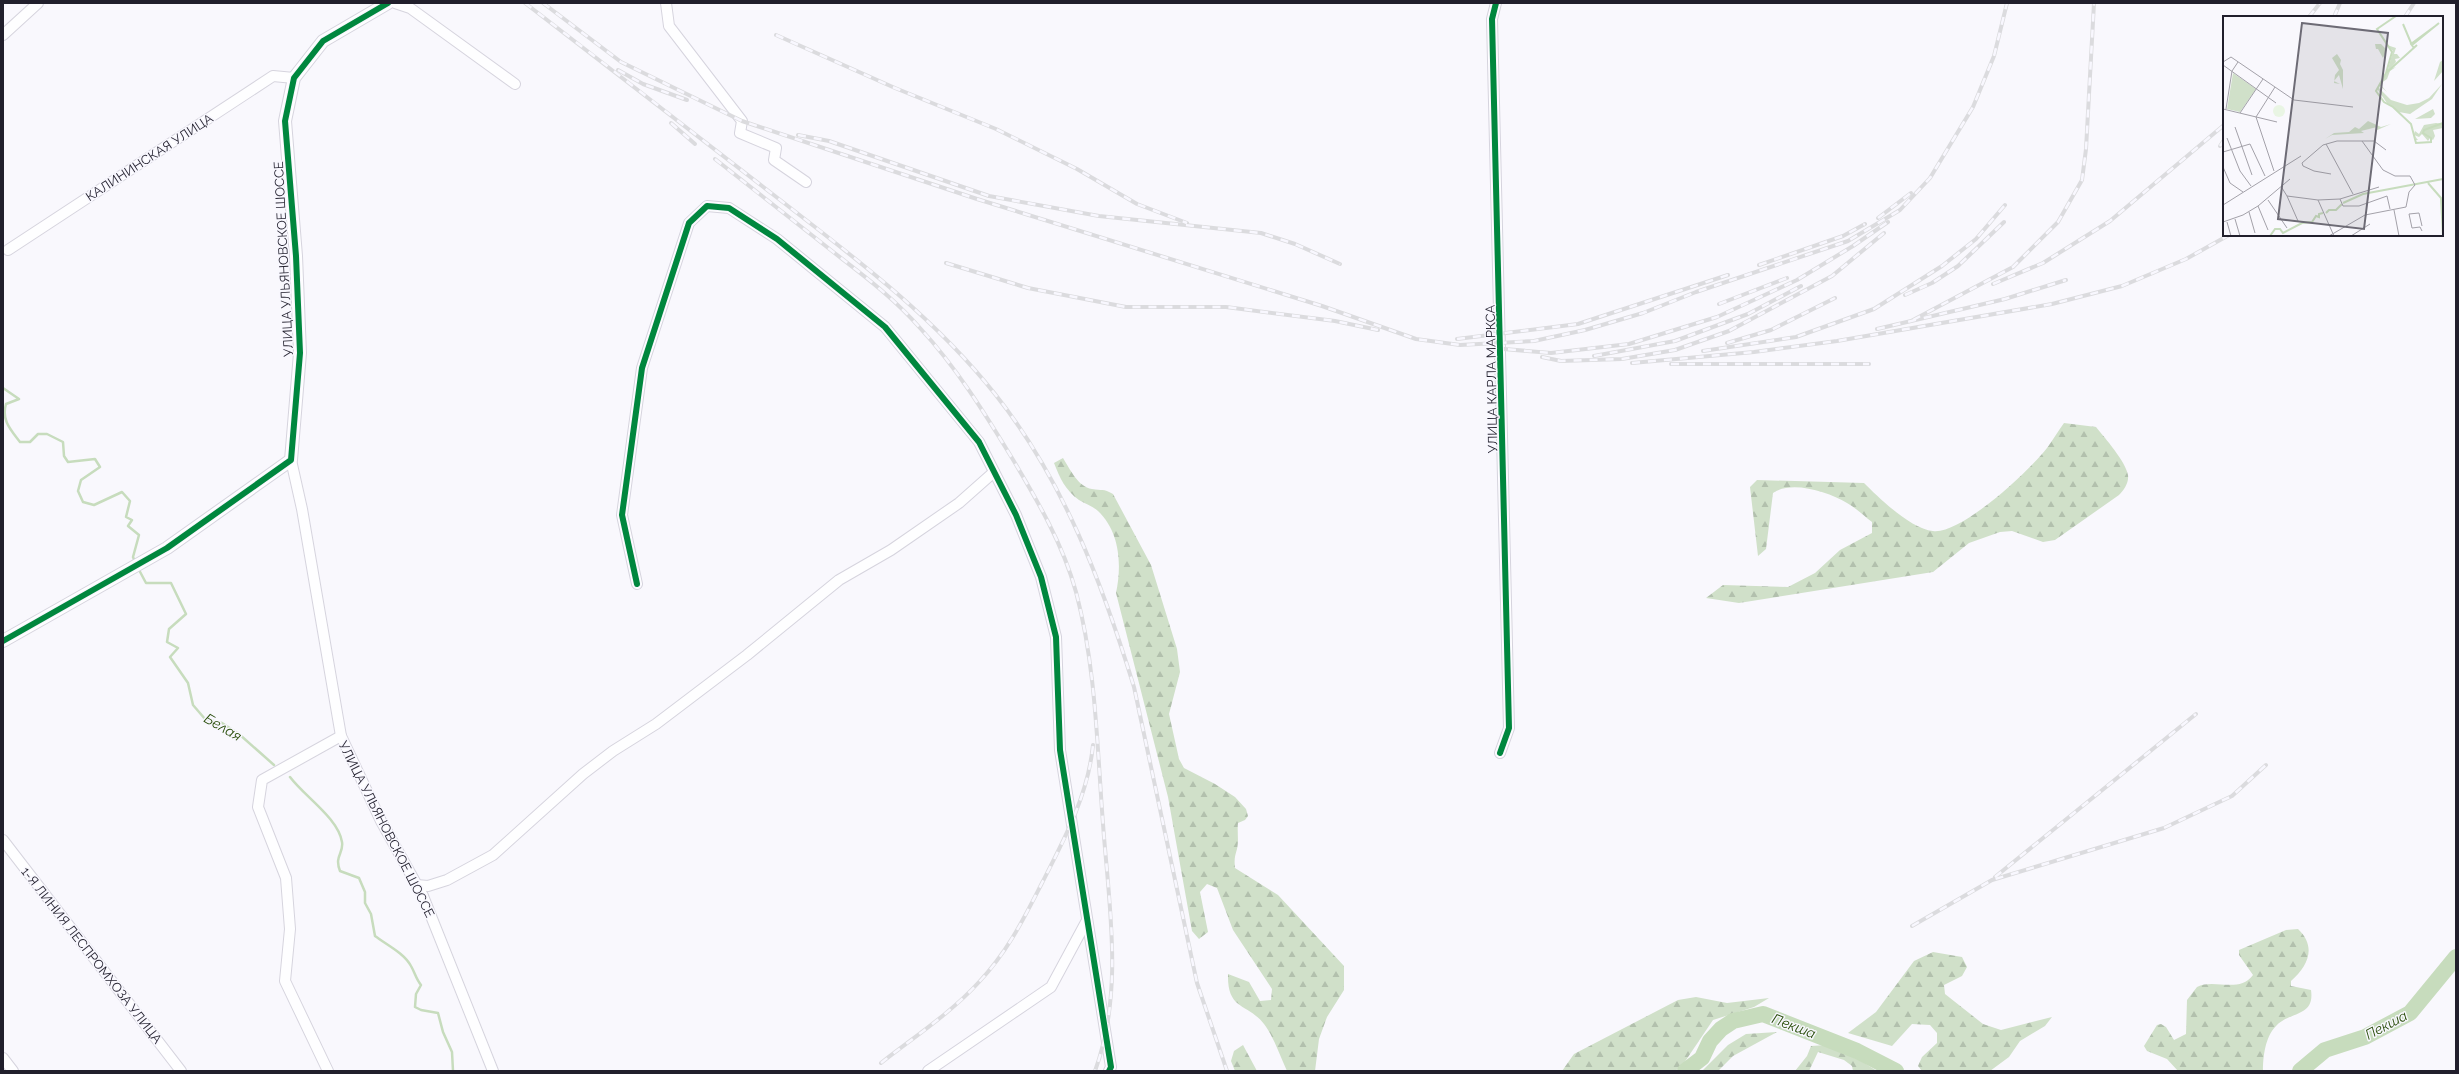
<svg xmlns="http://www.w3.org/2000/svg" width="2459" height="1074" font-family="Raleway,sans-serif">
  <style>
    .forest { fill: url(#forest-firs) }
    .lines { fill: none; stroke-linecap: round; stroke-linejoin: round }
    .stream { stroke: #c7dcbd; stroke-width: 2.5 }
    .river { stroke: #c7dcbd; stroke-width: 16 }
    .minor-casing { stroke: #d6d4de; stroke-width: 12 }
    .tertiary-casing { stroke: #d6d4de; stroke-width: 14 }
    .minor { stroke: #fefeff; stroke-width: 10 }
    .tertiary { stroke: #fefeff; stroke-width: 12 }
    .rail-casing { stroke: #dbdbde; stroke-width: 4 }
    .rail { stroke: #f8f7fe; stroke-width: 2.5; stroke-dasharray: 8; stroke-linecap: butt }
    .cycleway-casing { stroke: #f8f7fe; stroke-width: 8 }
    .cycleway { stroke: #00873e; stroke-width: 6 }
    .labels { text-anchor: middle; stroke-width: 3; stroke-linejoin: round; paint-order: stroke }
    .street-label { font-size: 13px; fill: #211f2c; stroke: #f8f7fe }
    .water-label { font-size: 14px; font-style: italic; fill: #274c08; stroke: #f8f7fe }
    .inset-river { fill: none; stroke: #c7dcbd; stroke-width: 2 }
    .inset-road { fill: none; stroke: #a3a1a9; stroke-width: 1 }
    .view { fill: #6d6b75; fill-opacity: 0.15; stroke: #6d6b75; stroke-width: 2 }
    .inset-edge { fill: none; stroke: #211f2c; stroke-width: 2 }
  </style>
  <defs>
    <pattern id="forest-firs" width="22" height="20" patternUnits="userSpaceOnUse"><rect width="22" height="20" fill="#d0e0c9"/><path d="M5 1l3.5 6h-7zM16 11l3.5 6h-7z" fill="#b2c0ad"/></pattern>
  </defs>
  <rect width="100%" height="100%" fill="#f9f8fd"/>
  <g class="forest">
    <path d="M2064 423 2096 427C2105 438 2126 462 2128 475 2129 483 2124 490 2119 495L2055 540 2043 542 2012 531 2000 532 1969 543 1933 572 1739 603 1706 598 1723 585 1788 587 1815 573 1840 550 1872 533V522C1864 516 1856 508 1847 503 1828 492 1792 480 1773 493L1766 549 1758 556 1750 487 1757 480 1864 483C1879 498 1911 529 1933 531 1961 535 2030 470 2047 448 2053 440 2058 431 2064 423Z"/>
    <path d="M1063 458C1070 469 1078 487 1092 489 1102 491 1103 488 1113 494L1151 565 1177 649 1180 672 1169 714 1179 759 1184 768 1215 784 1235 797 1246 809 1248 816 1245 820 1238 823C1237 831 1239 841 1237 849 1235 856 1234 859 1235 868L1278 895 1344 966V990L1327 1017 1319 1039 1315 1071H1287C1280 1056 1274 1037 1264 1024 1248 1003 1227 1011 1228 974L1249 982 1260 1001 1271 1000 1272 989 1233 930 1217 888 1207 884 1200 892 1208 932 1199 939 1192 931 1168 797 1116 593C1122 565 1120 532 1098 511 1093 506 1085 504 1079 500 1065 490 1060 478 1054 463Z"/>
    <path d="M2298 929C2317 947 2308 966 2291 981V986L2311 990C2315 1017 2290 1011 2276 1026 2265 1037 2263 1057 2263 1071H2178L2167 1059 2147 1051 2144 1046 2157 1025 2161 1024 2166 1027 2174 1040 2186 1034 2187 1000 2197 987C2214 978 2239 994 2253 975L2239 955V950L2286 930Z"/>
    <path d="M1933 952 1962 957 1967 967 1962 976 1944 985 1945 994 1983 1024 2001 1030 2052 1017 2045 1026 2020 1041 2009 1057 1990 1071H1922L1918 1066 1922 1057 1937 1043V1033L1930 1025 1912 1024 1892 1046 1848 1033 1876 1012 1914 961Z"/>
    <path d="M1696 997 1727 1003 1769 998 1754 1007 1713 1020 1682 1066 1675 1071H1562L1574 1054 1678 1000Z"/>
    <path d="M1777 1032 1733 1056 1718 1071H1702L1728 1045 1746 1034Z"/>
    <path d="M1243 1045 1257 1071H1235L1231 1061 1234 1051Z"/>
    <path d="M1826 1045 1840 1048 1877 1071H1853L1852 1066 1844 1060 1818 1052 1809 1071H1795L1807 1056 1811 1046Z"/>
  </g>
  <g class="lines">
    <g class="stream">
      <path d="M3 388 19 399 6 404C1 420 11 430 20 442H30L38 434H47L63 442 64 456 68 462 95 459 100 467 81 480 78 491 83 502 94 505 122 492 130 501 126 517 132 520 128 526 139 535 133 557 135 562"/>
      <path d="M138 568 146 583H171L186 614 169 629 167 642 178 648 170 657 188 683 193 705 205 719 222 723 239 734 274 765"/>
      <path d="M290 777C305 797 338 818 342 842 344 853 334 856 340 871L359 878 365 892V903L371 914 375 936C387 945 404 953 411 966 415 973 416 979 421 985L416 994 415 1007 421 1010 438 1013 443 1032 452 1052 453 1071"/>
    </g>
    <g class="river">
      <path d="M1685 1071 1702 1058 1710 1041 1721 1029 1733 1021 1763 1014 1857 1051 1896 1071"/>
      <path d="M2300 1071 2325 1050 2365 1037 2410 1013 2456 957"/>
    </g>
    <defs>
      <g id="minor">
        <path d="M395 3 410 8 515 84"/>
        <path d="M666 3 669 26 742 121 740 133 776 148 774 160 806 182"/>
        <path d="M1496 3 1492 19 1509 728 1500 753"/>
        <path d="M3 35 38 3"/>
        <path d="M8 250 273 76 294 78"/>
        <path d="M291 460 302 509 341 736 381 821 423 896 493 1071"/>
        <path d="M637 584 622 515 642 368 689 223 707 206 729 208 777 239 885 327 979 442 1016 515 1041 577 1056 637 1060 750 1111 1067 1109 1071"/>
        <path d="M3 840 181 1071"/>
        <path d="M417 885 428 886 447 880 493 855 583 774 613 751 656 724 747 655 839 580 891 550 959 503 994 472"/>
        <path d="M3 1058 13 1071"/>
        <path d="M328 1071 285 981 290 929 286 878 258 807 262 780 341 736"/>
        <path d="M928 1071 1051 987 1086 922"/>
      </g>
      <path id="tertiary" d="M3 641 167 548 291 460 300 353 296 256 285 121 294 78 323 41 388 3"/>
    </defs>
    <use href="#minor" class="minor-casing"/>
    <use href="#tertiary" class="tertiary-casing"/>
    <use href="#minor" class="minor"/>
    <use href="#tertiary" class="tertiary"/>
    <defs>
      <g id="rail">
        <path d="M525 3C609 67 692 132 775 196 854 257 933 316 995 394 1064 481 1102 583 1134 687L1197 983 1227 1071"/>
        <path d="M543 3 621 62 742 121 977 199 1322 306 1416 339 1460 345 1534 341 1585 330 1643 313 1696 292 1848 241 1900 210 1930 178 1973 107 1994 56 2007 3"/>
        <path d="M2309 17 2320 3"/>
        <path d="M2334 17 2340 3"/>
        <path d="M2405 17 2414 3"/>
        <path d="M776 35 895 88 996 129 1077 169 1137 204 1187 223"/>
        <path d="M618 70 643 84 687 100"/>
        <path d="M671 123 695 144"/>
        <path d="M798 135 829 141 989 196 1099 216 1261 233 1295 244 1340 264"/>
        <path d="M2220 146 2224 140"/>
        <path d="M715 159C754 190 793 220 832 251 863 275 894 298 920 328 956 367 984 412 1012 458 1037 500 1063 544 1076 592 1096 667 1097 746 1103 824 1109 906 1124 992 1095 1071"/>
        <path d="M1878 218 1911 193"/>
        <path d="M946 263 1028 288 1126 307H1226L1335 321 1378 330"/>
        <path d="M1759 265 1843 236 1865 224"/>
        <path d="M1993 284 2043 263 2110 221 2224 125"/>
        <path d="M1905 295 1932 283 1958 266 2004 222"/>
        <path d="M1719 304 1787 278"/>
        <path d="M1913 320 2013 267 2058 222 2082 180 2086 149 2094 3"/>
        <path d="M1877 329 2005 299 2066 280"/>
        <path d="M1457 339 1578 324 1728 275"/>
        <path d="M1727 343 1771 330 1835 298"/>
        <path d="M1492 348 1551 353 1629 344 1717 317 1797 280 1853 246 1888 222"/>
        <path d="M1703 351 1796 337 1874 309 1942 266 1976 239 2005 205"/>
        <path d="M1594 356 1675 341 1748 314 1801 286"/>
        <path d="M1542 357 1561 361 1622 359 1675 350 1729 331 1832 276 1884 233"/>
        <path d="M1632 363 1754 352 1837 341 2052 304 2122 286 2186 259 2229 235"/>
        <path d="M1671 364H1869"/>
        <path d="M1995 877 2196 714"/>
        <path d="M1912 926 1992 880 2164 828 2232 796 2266 765"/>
        <path d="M881 1063C914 1037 951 1013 979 982 1008 951 1023 920 1042 883 1065 838 1088 795 1093 745"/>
      </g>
    </defs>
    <use href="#rail" class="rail-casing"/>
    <use href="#rail" class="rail"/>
    <defs>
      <g id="cycleway">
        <path d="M1496 3 1492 19 1509 728 1500 753"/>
        <path d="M637 584 622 515 642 368 689 223 707 206 729 208 777 239 885 327 979 442 1016 515 1041 577 1056 637 1060 750 1111 1067 1109 1071"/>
        <path d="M3 641 167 548 291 460 300 353 296 256 285 121 294 78 323 41 388 3"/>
      </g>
    </defs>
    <use href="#cycleway" class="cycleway-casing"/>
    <use href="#cycleway" class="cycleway"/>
  </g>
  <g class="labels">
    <g class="street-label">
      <text transform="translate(149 157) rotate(-33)" y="5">КАЛИНИНСКАЯ УЛИЦА</text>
      <text transform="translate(283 259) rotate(-93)" y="5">УЛИЦА УЛЬЯНОВСКОЕ ШОССЕ</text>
      <text transform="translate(1491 379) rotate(-91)" y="5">УЛИЦА КАРЛА МАРКСА</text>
      <text transform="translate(387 829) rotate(63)" y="5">УЛИЦА УЛЬЯНОВСКОЕ ШОССЕ</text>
      <text transform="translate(92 955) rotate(52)" y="5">1-Я ЛИНИЯ ЛЕСПРОМХОЗА УЛИЦА</text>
    </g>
    <g class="water-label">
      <text transform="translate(223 727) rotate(30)" y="5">Белая</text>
      <text transform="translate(2386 1025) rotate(-28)" y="5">Пекша</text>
      <text transform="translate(1794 1026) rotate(21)" y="5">Пекша</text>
    </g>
  </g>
  <g transform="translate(2223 16)">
    <rect width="220" height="220" fill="#f9f8fd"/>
    <path d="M50 95a6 6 0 1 1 12 0a6 6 0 1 1-12 0Z" fill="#e9f5e4"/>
    <path d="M152 28H158L164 34 160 42 155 33H153ZM164 29 173 32 171 38H174L177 42 172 43 173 46 167 53 173 51 167 55 164 63 157 68 164 76 156 69 164 57 170 35ZM114 38 118 44 117 48 120 54V73L116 59 111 65 117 68 111 67 112 59 116 54 109 42ZM220 44V55L211 65 217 46ZM10 57 33 73 17 96 4 93ZM219 68 209 83 187 98 176 96 164 87 155 74V71L168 84 184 89 196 87 206 82ZM210 93 212 98 208 102 192 103ZM145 105 158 111 168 108 152 115 154 111 138 115 141 117 109 119 102 123 111 117 126 116 132 111 136 113ZM213 107 220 108V112L210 114 212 120 210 124 207 122 205 125 199 118 196 121 191 119 195 124H193L191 118 192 115 196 118 201 109Z" fill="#d0e0c9"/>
    <path class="inset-river" d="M173 0 154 13 169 36 163 57 153 75 161 86 170 91 188 108 193 127 208 126V122L200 117 201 114 220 107M180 8 188 27M189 29 216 7M191 32 188 28 215 8M163 57 194 29M205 167 218 182 220 220M120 187 140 178 220 163M103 197 106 194H113L119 188M47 220 52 213H57L60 217 79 207 89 206 93 200 96 201V198L100 197"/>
    <path class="inset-road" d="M0 46 8 41 71 84 130 91M0 49 53 87M0 93 54 106M3 93 9 55 15 46M17 97 40 63M12 111 29 159M4 122 17 155 28 170M103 128 130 178M0 136 27 128 42 160M0 151 7 167 20 176M51 155 33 101 52 71M108 158 91 155 80 150 79 147 100 129 114 125H151L163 134M59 172 64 180 95 184 111 220M64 180 75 205M117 183 120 190H136L164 180 167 193M45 184 64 212M95 184 117 183 156 171M0 189 78 140M35 190 45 214M171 194 176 220M26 196 32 217M12 203 17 220M0 206 20 199 35 190 67 163M4 206 8 220M199 215 197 211 189 212 186 198 196 197 199 210M106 220 142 199 183 191 186 176 192 169 187 160H172L160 154 139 125M128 220 147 208"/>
    <path class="view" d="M79 7 165 17 141 213 55 203Z"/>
    <rect width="220" height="220" class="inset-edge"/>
  </g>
  <rect width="2459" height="1074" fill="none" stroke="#211f2c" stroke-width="8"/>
</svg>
